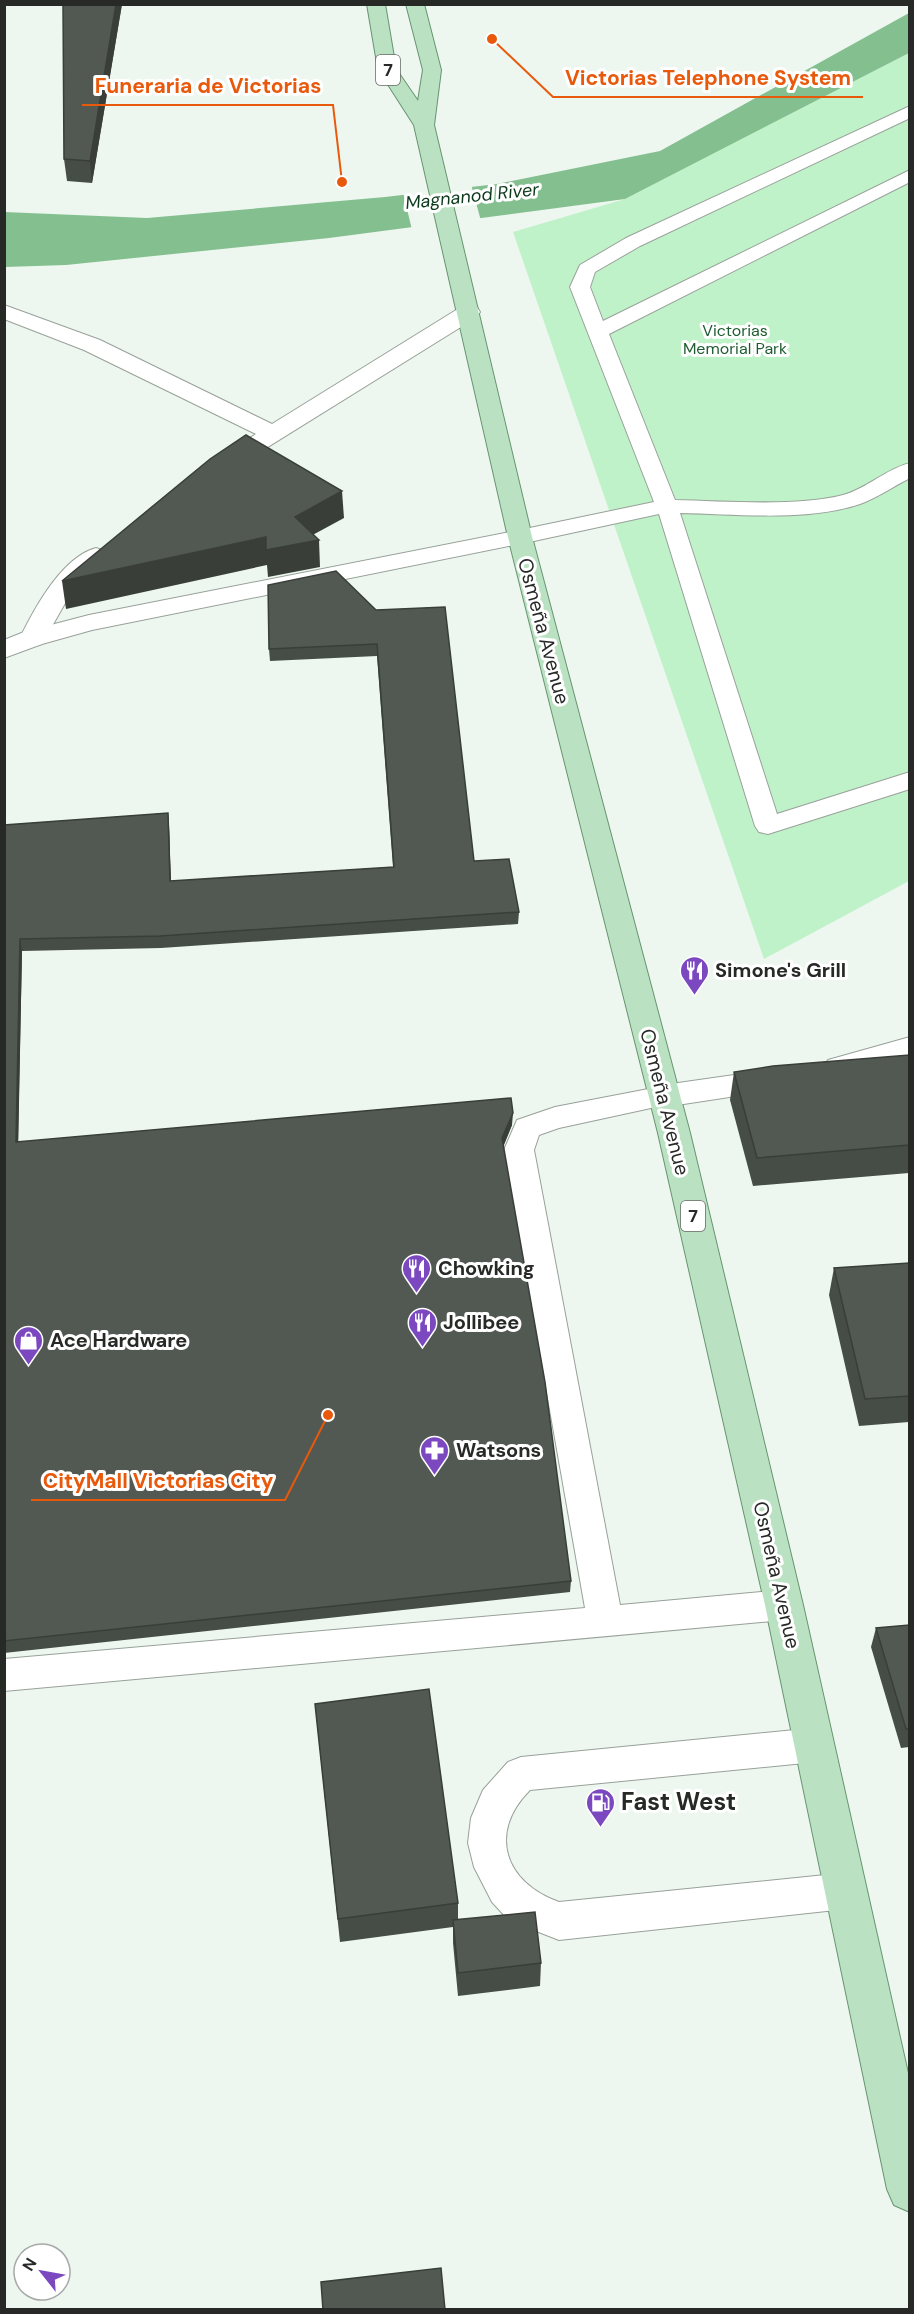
<svg xmlns="http://www.w3.org/2000/svg" width="914" height="2314" font-family="'DM Sans',sans-serif">
  <style>
    .green { fill: #c0f2c9 }
    .water { fill: #84bf90 }
    .pier { fill: #edf7ef }
    .lines { fill: none; stroke-linecap: round; stroke-linejoin: round }
    .lane-casing { stroke: #98a199; stroke-width: 2 }
    .street-casing { stroke: #98a199; stroke-width: 2 }
    .secondary-casing { stroke: #98a199; stroke-width: 2 }
    .primary-casing { stroke: #689471; stroke-width: 2 }
    .lane { fill: #fff; fill-rule: evenodd }
    .street { fill: #fff; fill-rule: evenodd }
    .secondary { fill: #fff; fill-rule: evenodd }
    .primary { fill: #bae2c2; fill-rule: evenodd }
    .wall { fill: #464d47 }
    .shaded-wall { fill: #393e39 }
    .building { fill: #515952; stroke: #393e39; stroke-width: 1.5 }
    .labels { text-anchor: middle; stroke-width: 6; stroke-linejoin: round; paint-order: stroke }
    .far-park-label { font-size: 16px; fill: #1e5d31; stroke: #fff }
    .shield { fill: #fff; stroke: #676967; stroke-width: 1.5 }
    .shield-label { font-size: 18px; font-weight: bold; fill: #262926 }
    .far-water-label { font-size: 18px; font-style: italic; fill: #0c391b; stroke: #fff }
    .street-label { font-size: 20px; fill: #262926; stroke: #fff }
    .poi-label { font-size: 20px; font-weight: bold; fill: #262926; stroke: #fff; text-anchor: start }
    .near-poi-label { font-size: 24px; font-weight: bold; fill: #262926; stroke: #fff; text-anchor: start }
    .leader { fill: none; stroke: #e8590c; stroke-width: 2 }
    .callout-dot { fill: #e8590c; stroke: #fff; stroke-width: 2 }
    .callout-label { font-size: 21px; text-anchor: middle; font-weight: bold; fill: #e8590c; stroke: #fff; stroke-width: 6; stroke-linejoin: round; paint-order: stroke }
  </style>
  <rect width="100%" height="100%" fill="#edf7ef"/>
  <path class="green" d="M909 53V881L764 959 513 232 625 199Z"/>
  <path class="water" d="M909 13V53L625 199 329 238 66 265 5 267 4 212 147 218 385 197 497 184 660 151Z"/>
  <path class="pier" d="M471 184 481 221 412 230 403 192Z"/>
  <g class="lines">
    <defs>
      <g id="lane">
        <path d="M910 106V118L640 246 595 272 590 287 603 321 910 170V182L609 334 675 500C722 501 799 507 843 495 866 489 886 469 910 463V478C894 486 877 498 860 504 807 522 736 514 680 513L777 814 910 772V789L768 834 759 832 755 826 659 514 520 544 512 542 509 537 512 532 520 530 654 502 570 287 580 265 626 238Z"/>
        <path d="M664 1086 674 1089 679 1096 674 1103 559 1128 539 1135 534 1150 620 1605 784 1590 797 1594 802 1605 797 1616 784 1620 4 1691V1659L585 1608 504 1150 517 1120 555 1107Z"/>
        <path d="M815 1728 828 1733 834 1745 828 1757 815 1762 530 1790C487 1833 505 1883 559 1902L845 1873 859 1878 864 1891 859 1904 845 1909 559 1940 521 1925 504 1915 492 1902 474 1867 468 1843 471 1818 483 1790 508 1762 521 1757Z"/>
      </g>
      <g id="street">
        <path d="M4 305 100 340 272 424 461 307H477L480 312 477 317 229 471H213L209 466 213 461 256 434 84 350 4 319Z"/>
        <path d="M96 548 105 551 109 556 105 561 68 598 42 644 33 646 24 644 20 638C34 609 62 557 96 548Z"/>
        <path d="M910 1037V1059L839 1079 828 1076 823 1068 828 1060Z"/>
        <path d="M777 1069 788 1072 793 1080 788 1088 664 1107 653 1104 648 1096 653 1088 664 1085Z"/>
      </g>
      <path id="secondary" d="M520 530 529 532 532 537 529 542 92 630 42 644 4 658V640L24 632 89 615Z"/>
      <path id="primary" d="M367 4H385L396 69 418 101 423 70 406 4H424L441 70 434 125 532 537 690 1133 803 1605 910 2082V2212L894 2205 887 2189 765 1605 658 1133 508 537 414 125 378 69Z"/>
    </defs>
    <use href="#lane" class="lane-casing"/>
    <use href="#street" class="street-casing"/>
    <use href="#secondary" class="secondary-casing"/>
    <use href="#primary" class="primary-casing"/>
    <use href="#lane" class="lane"/>
    <use href="#street" class="street"/>
    <use href="#secondary" class="secondary"/>
    <use href="#primary" class="primary"/>
  </g>
  <g class="wall">
    <path d="M122 4 92 183 67 181 64 159Z"/>
    <path d="M376 610 474 861 519 912 518 924 161 948 22 951 18 1142 512 1125 503 1146 571 1581 570 1592 4 1653V825L168 813 169 825 171 881 393 867 377 656 270 661 269 649Z"/>
    <path d="M909 1055V1173L753 1186 730 1100 734 1072Z"/>
    <path d="M909 1263V1422L859 1426 829 1295 834 1268Z"/>
    <path d="M909 1625V1747L901 1748 871 1647 876 1628Z"/>
    <path d="M315 1704 458 1903V1919L541 1963 540 1986 458 1996 453 1943V1927L340 1942Z"/>
  </g>
  <g class="shaded-wall">
    <path d="M116 4H122L92 183 90 161Z"/>
    <path d="M342 491 344 518 296 544 295 517Z"/>
    <path d="M266 537 319 540 320 567 268 577 267 565 66 609 62 581Z"/>
    <path d="M168 813 169 825 171 894 170 881Z"/>
    <path d="M20 939 22 951 18 1154 16 1142Z"/>
    <path d="M513 1113 512 1125 502 1150V1138Z"/>
  </g>
  <g class="building">
    <path d="M63 4H116L90 161 64 159Z"/>
    <path d="M246 435 342 491 295 517 319 540 266 550V537L62 581 210 459Z"/>
    <path d="M336 571 376 610 445 607 474 861 509 859 519 912 160 936 20 939 16 1142 511 1098 513 1113 502 1138 545 1382 571 1581 4 1641V825L168 813 170 881 394 867 377 644 269 649 268 585Z"/>
    <path d="M909 1055V1145L757 1158 734 1072 773 1066Z"/>
    <path d="M909 1263V1396L865 1399 834 1268Z"/>
    <path d="M909 1625V1729H906L876 1628Z"/>
    <path d="M429 1689 458 1903 338 1919 315 1704Z"/>
    <path d="M535 1912 541 1963 458 1973 453 1920Z"/>
    <path d="M441 2268 445 2310H323L321 2282Z"/>
  </g>
  <defs>
    <symbol id="restaurant-pin" viewBox="-11 -11 22 30"><path d="M0 17L-7.5 6A9.5 9.5 0 1 1 7.5 6Z" fill="#7c48c0" stroke="#fff"/><path d="M-5-6h1v4h1v-4h1v4h1v-4h1v5L-1.5 .5V6h-2V.5L-5-1ZM5-6V6H3V1.5H1.5Q1.5-4 5-6Z" fill="#fff"/></symbol>
    <symbol id="shop-pin" viewBox="-11 -11 22 30"><path d="M0 17L-7.5 6A9.5 9.5 0 1 1 7.5 6Z" fill="#7c48c0" stroke="#fff"/><path d="M-5-2.5h2.3a2.7 3.5 0 0 1 5.4 0H5L5.5 6h-11ZM-1.5-2.5h3a1.5 2.3 0 0 0-3 0Z" fill="#fff"/></symbol>
    <symbol id="pharmacy-pin" viewBox="-11 -11 22 30"><path d="M0 17L-7.5 6A9.5 9.5 0 1 1 7.5 6Z" fill="#7c48c0" stroke="#fff"/><path d="M-2-6h4v4h4v4h-4v4h-4v-4h-4v-4h4Z" fill="#fff"/></symbol>
    <symbol id="fuel-pin" viewBox="-11 -11 22 30"><path d="M0 17L-7.5 6A9.5 9.5 0 1 1 7.5 6Z" fill="#7c48c0" stroke="#fff"/><path d="M-5.5-6h7V0h2V4h1.3V-2.5L3-4.5l.8-.8L6-3V5H2.5V1h-1V6h-7ZM-4.2-4.7v3.2H.2V-4.7Z" fill="#fff"/></symbol>
  </defs>
  <g fill-rule="evenodd">
    <use href="#restaurant-pin" x="678" y="954" width="33" height="45"/>
    <use href="#restaurant-pin" x="400" y="1252" width="33" height="45"/>
    <use href="#restaurant-pin" x="406" y="1306" width="33" height="45"/>
    <use href="#shop-pin" x="12" y="1324" width="33" height="45"/>
    <use href="#pharmacy-pin" x="418" y="1434" width="33" height="45"/>
    <use href="#fuel-pin" x="584" y="1786" width="33" height="45"/>
  </g>
  <g class="labels">
    <g class="far-park-label">
      <text x="735" y="336">Victorias<tspan x="735" dy="18">Memorial Park</tspan></text>
    </g>
    <g class="shield">
      <rect x="376" y="55" width="24" height="30" rx="4.5"/>
      <rect x="681" y="1201" width="24" height="30" rx="4.5"/>
    </g>
    <g class="shield-label">
      <text x="388" y="76">7</text>
      <text x="693" y="1222">7</text>
    </g>
    <g class="far-water-label">
      <text transform="translate(472 196) rotate(-6)" y="6">Magnanod River</text>
    </g>
    <g class="street-label">
      <text transform="translate(544 631) rotate(75)" y="7">Osmeña Avenue</text>
      <text transform="translate(665 1102) rotate(76)" y="7">Osmeña Avenue</text>
      <text transform="translate(777 1575) rotate(77)" y="7">Osmeña Avenue</text>
    </g>
    <g class="poi-label">
      <text x="715" y="977">Simone's Grill</text>
      <text x="438" y="1275">Chowking</text>
      <text x="443" y="1329">Jollibee</text>
      <text x="50" y="1347">Ace Hardware</text>
      <text x="456" y="1457">Watsons</text>
    </g>
    <g class="near-poi-label">
      <text x="621" y="1810">Fast West</text>
    </g>
  </g>
  <path class="leader" d="M492 39L553 97H863M342 182L333 105H82M328 1415L285 1500H31"/>
  <g class="callout-dot">
    <circle cx="492" cy="39" r="6"/>
    <circle cx="342" cy="182" r="6"/>
    <circle cx="328" cy="1415" r="6"/>
  </g>
  <g class="callout-label">
    <text x="708" y="85">Victorias Telephone System</text>
    <text x="208" y="93">Funeraria de Victorias</text>
    <text x="158" y="1488">CityMall Victorias City</text>
  </g>
  <rect width="914" height="2314" fill="none" stroke="#262926" stroke-width="12"/>
  <g transform="translate(42 2272) rotate(301)"><circle r="28" fill="#ffffff" stroke="#a8a9a8" stroke-width="1.5"/>
  <path d="M0-4.5L10 22L0 15L-10 22Z" fill="#7c48c0"/>
  <text y="-9" font-size="16" font-weight="bold" text-anchor="middle" fill="#262926">N</text>
  </g>
</svg>
